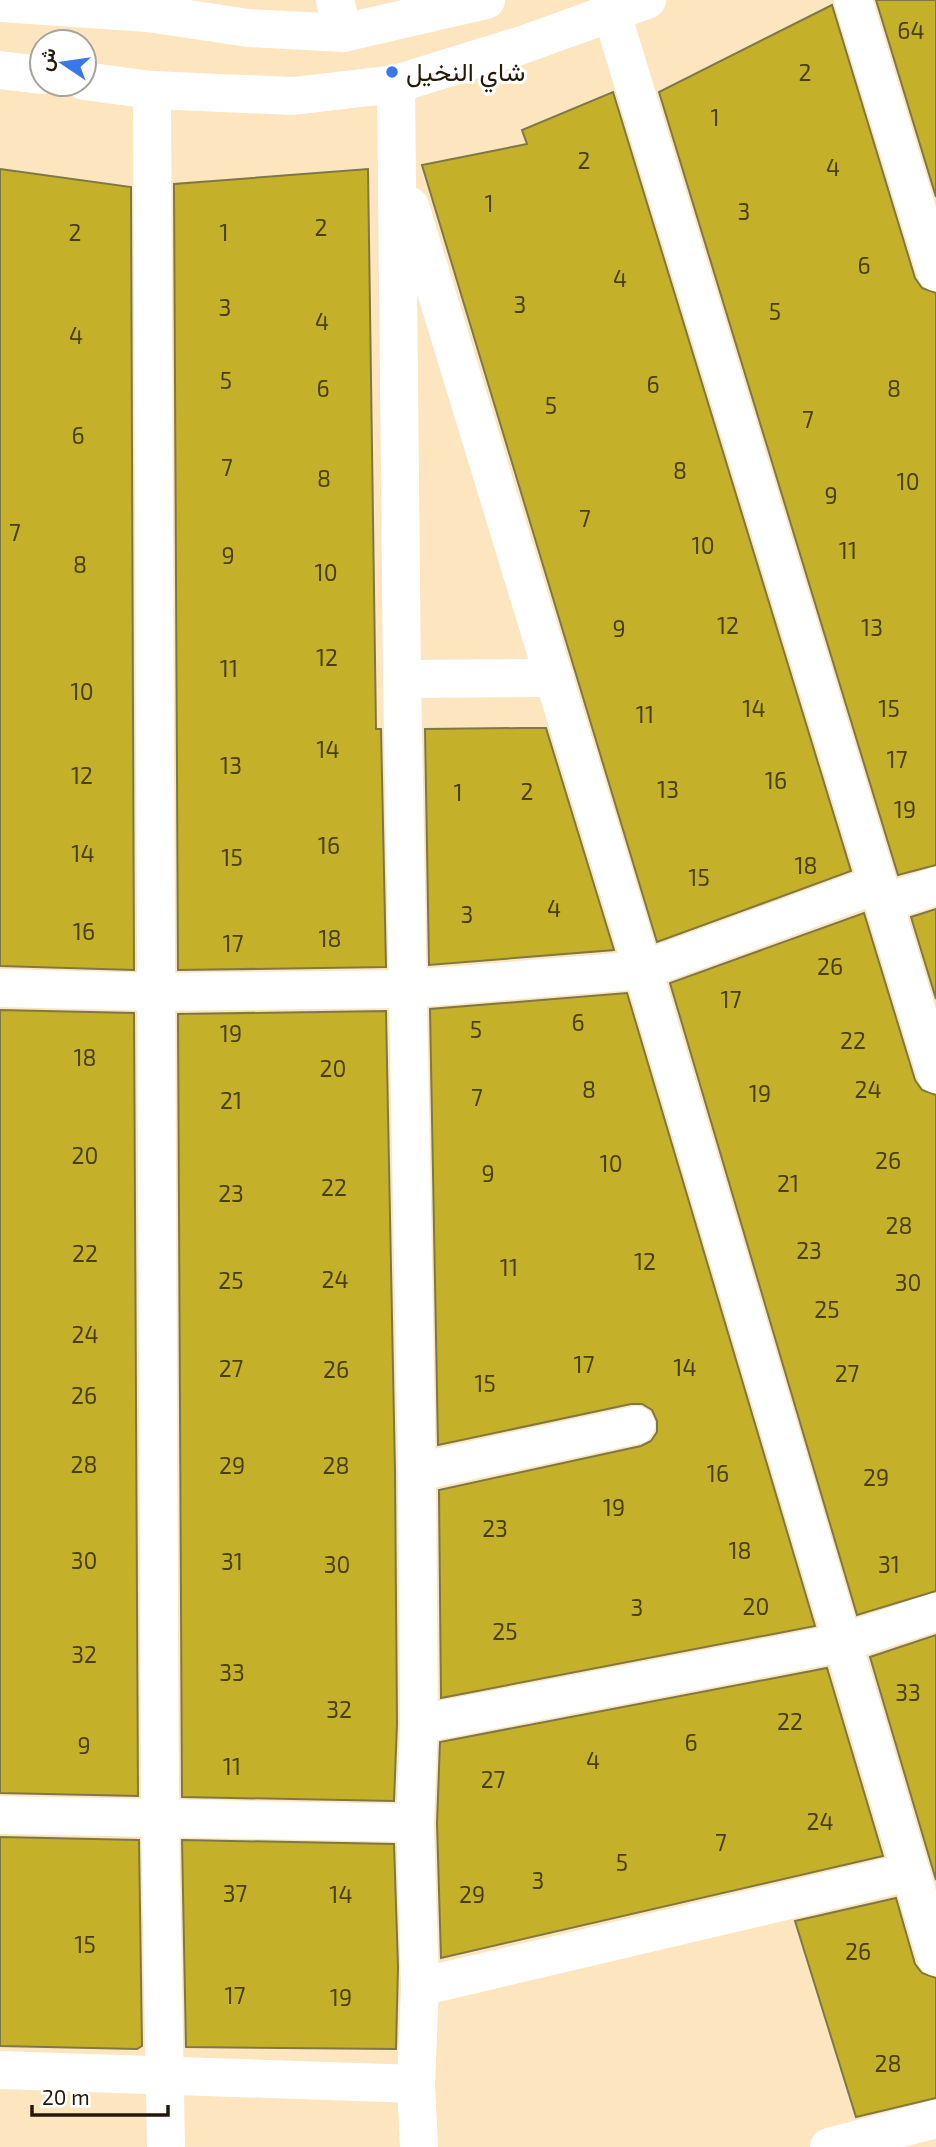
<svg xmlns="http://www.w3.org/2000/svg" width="936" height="2147" font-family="'Exo 2',Vazirmatn,sans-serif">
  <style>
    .building { fill: #c4b129; stroke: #7f7746; stroke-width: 2 }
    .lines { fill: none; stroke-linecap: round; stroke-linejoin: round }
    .minor { stroke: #fff; stroke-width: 38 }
    .primary { stroke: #fff; stroke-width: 38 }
    .poi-dot { fill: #3978e7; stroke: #fff; stroke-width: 2.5 }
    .labels { text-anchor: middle; stroke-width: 6; stroke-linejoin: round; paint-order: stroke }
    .number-label { font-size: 23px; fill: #4b3f0f }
    .poi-label { font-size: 26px; fill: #231906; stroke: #fff; text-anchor: start }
  </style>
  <rect width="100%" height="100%" fill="#fce5bf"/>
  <g class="building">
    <path d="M876 0H936V197Z"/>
    <path d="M832 5 915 278 922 288 936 293V865L898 875 659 92Z"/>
    <path d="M613 92 851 871 657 942 422 165 527 144 522 130Z"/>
    <path d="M0 169 131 187 134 970 0 966Z"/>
    <path d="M368 169 376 729H381L386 967 178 970 174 184Z"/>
    <path d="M522 728H546L614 950 429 965 425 729Z"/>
    <path d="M936 909V999L911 917Z"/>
    <path d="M864 913 915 1080 922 1090 936 1095V1591L857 1615 670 983Z"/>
    <path d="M627 993 815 1626 441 1698 439 1490 641 1446 651 1441 657 1432V1421L652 1410 642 1404H631L438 1445 430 1009Z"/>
    <path d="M0 1010 134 1013 138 1796 0 1793Z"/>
    <path d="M386 1011 395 1472 397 1724 394 1801 182 1797 178 1014Z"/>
    <path d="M936 1635V1880L870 1657Z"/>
    <path d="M827 1668 883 1856 441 1958 437 1823 440 1742Z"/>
    <path d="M0 1837 139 1840 142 2046 137 2049 0 2046Z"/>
    <path d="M182 1840 394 1844 398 1967 396 2049 186 2047Z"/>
    <path d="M896 1898 915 1964 922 1973 936 1978V2098L856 2117 795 1921Z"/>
  </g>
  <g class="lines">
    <g class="minor">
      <path d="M335 0 343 33"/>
      <path d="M853 0 936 272"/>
      <path d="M612 14 936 1074"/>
      <path d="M396 84 402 679 417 1472 419 1724 415 1823 420 1987 416 2084 419 2147"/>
      <path d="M152 90 160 1818 166 2147"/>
      <path d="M410 206 643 970 936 1957"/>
      <path d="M402 679 555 678"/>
      <path d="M884 903 936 886"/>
      <path d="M0 988 157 992 407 989 643 970 878 884"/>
      <path d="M417 1472 636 1425"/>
      <path d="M419 1724 841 1643 936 1612"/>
      <path d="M0 1815 415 1823"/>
      <path d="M420 1987 909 1872"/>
      <path d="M0 2070 416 2084"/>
      <path d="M829 2147 936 2119"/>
    </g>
    <g class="primary">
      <path d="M0 3 148 13 248 28 343 33 486 0"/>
      <path d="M0 70 42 75"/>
      <path d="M84 81 152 90 293 96 396 84 525 44 647 0"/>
    </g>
  </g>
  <circle class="poi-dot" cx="392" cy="72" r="7"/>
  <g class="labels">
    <g class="number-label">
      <text x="911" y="39">64</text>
      <text x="805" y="81">2</text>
      <text x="715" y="126">1</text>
      <text x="584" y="169">2</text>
      <text x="833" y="176">4</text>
      <text x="489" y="212">1</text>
      <text x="744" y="220">3</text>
      <text x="321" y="236">2</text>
      <text x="75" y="241">2</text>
      <text x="224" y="241">1</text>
      <text x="864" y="274">6</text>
      <text x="620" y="287">4</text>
      <text x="520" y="313">3</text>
      <text x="225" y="316">3</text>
      <text x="775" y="320">5</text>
      <text x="322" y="330">4</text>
      <text x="76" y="344">4</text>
      <text x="226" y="389">5</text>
      <text x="653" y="393">6</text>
      <text x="323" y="397">6</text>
      <text x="894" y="397">8</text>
      <text x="551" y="414">5</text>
      <text x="808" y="428">7</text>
      <text x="78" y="444">6</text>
      <text x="227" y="476">7</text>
      <text x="680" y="479">8</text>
      <text x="324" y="487">8</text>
      <text x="908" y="490">10</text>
      <text x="831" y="504">9</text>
      <text x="585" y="527">7</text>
      <text x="15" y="541">7</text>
      <text x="703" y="554">10</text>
      <text x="848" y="559">11</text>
      <text x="228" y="564">9</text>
      <text x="80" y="573">8</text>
      <text x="326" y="581">10</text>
      <text x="728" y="634">12</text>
      <text x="872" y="636">13</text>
      <text x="619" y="637">9</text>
      <text x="327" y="666">12</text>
      <text x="229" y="677">11</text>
      <text x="82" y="700">10</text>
      <text x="754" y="717">14</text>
      <text x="889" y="717">15</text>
      <text x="645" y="723">11</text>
      <text x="328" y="758">14</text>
      <text x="897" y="768">17</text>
      <text x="231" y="774">13</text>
      <text x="82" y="784">12</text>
      <text x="776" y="789">16</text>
      <text x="668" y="798">13</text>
      <text x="527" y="800">2</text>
      <text x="458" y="801">1</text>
      <text x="905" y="818">19</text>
      <text x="329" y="854">16</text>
      <text x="83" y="862">14</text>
      <text x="232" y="866">15</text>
      <text x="806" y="874">18</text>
      <text x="699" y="886">15</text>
      <text x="554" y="917">4</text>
      <text x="467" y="923">3</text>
      <text x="84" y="940">16</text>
      <text x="330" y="947">18</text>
      <text x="233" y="952">17</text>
      <text x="830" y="975">26</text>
      <text x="731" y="1008">17</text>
      <text x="578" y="1031">6</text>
      <text x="476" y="1038">5</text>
      <text x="231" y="1042">19</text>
      <text x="853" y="1049">22</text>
      <text x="85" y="1066">18</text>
      <text x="333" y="1077">20</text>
      <text x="589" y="1098">8</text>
      <text x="868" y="1098">24</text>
      <text x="760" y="1102">19</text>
      <text x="477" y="1106">7</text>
      <text x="231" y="1109">21</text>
      <text x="85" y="1164">20</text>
      <text x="888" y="1169">26</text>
      <text x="611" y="1172">10</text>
      <text x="488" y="1182">9</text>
      <text x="788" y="1192">21</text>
      <text x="334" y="1196">22</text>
      <text x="231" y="1202">23</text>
      <text x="899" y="1234">28</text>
      <text x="809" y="1259">23</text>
      <text x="85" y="1262">22</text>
      <text x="645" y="1270">12</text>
      <text x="509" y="1276">11</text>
      <text x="335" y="1288">24</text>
      <text x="231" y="1289">25</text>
      <text x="908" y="1291">30</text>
      <text x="827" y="1318">25</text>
      <text x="85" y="1343">24</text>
      <text x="584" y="1373">17</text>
      <text x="685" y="1376">14</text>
      <text x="231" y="1377">27</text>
      <text x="336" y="1378">26</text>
      <text x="847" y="1382">27</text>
      <text x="485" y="1392">15</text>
      <text x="84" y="1404">26</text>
      <text x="84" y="1473">28</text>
      <text x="232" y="1474">29</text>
      <text x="336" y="1474">28</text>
      <text x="718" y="1482">16</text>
      <text x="876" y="1486">29</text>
      <text x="614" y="1516">19</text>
      <text x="495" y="1537">23</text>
      <text x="740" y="1559">18</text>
      <text x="84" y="1569">30</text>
      <text x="232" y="1570">31</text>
      <text x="337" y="1573">30</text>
      <text x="889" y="1573">31</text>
      <text x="756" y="1615">20</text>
      <text x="637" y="1616">3</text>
      <text x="505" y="1640">25</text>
      <text x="84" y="1663">32</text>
      <text x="232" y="1681">33</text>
      <text x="908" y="1701">33</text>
      <text x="339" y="1718">32</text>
      <text x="790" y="1730">22</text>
      <text x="691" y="1751">6</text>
      <text x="84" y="1754">9</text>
      <text x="593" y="1769">4</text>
      <text x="232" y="1775">11</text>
      <text x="493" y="1788">27</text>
      <text x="820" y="1830">24</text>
      <text x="721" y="1851">7</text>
      <text x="622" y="1871">5</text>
      <text x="538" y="1889">3</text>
      <text x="235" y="1902">37</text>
      <text x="341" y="1903">14</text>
      <text x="472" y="1903">29</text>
      <text x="85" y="1953">15</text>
      <text x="858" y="1960">26</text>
      <text x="235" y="2004">17</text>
      <text x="341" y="2006">19</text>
      <text x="888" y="2072">28</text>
    </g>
    <g class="poi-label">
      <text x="406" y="81">شاي النخيل</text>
    </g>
  </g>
  <g transform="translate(63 63) rotate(283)"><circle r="33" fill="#ffffff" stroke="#a7a39b" stroke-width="2"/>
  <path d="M0-5L12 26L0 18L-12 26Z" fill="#3978e7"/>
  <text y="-10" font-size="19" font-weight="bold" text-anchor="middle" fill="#231906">ش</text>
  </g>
  <path d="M32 2105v10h136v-10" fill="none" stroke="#231906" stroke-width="3.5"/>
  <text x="42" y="2105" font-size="21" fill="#231906" stroke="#ffffff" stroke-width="5" paint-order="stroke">20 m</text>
</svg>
